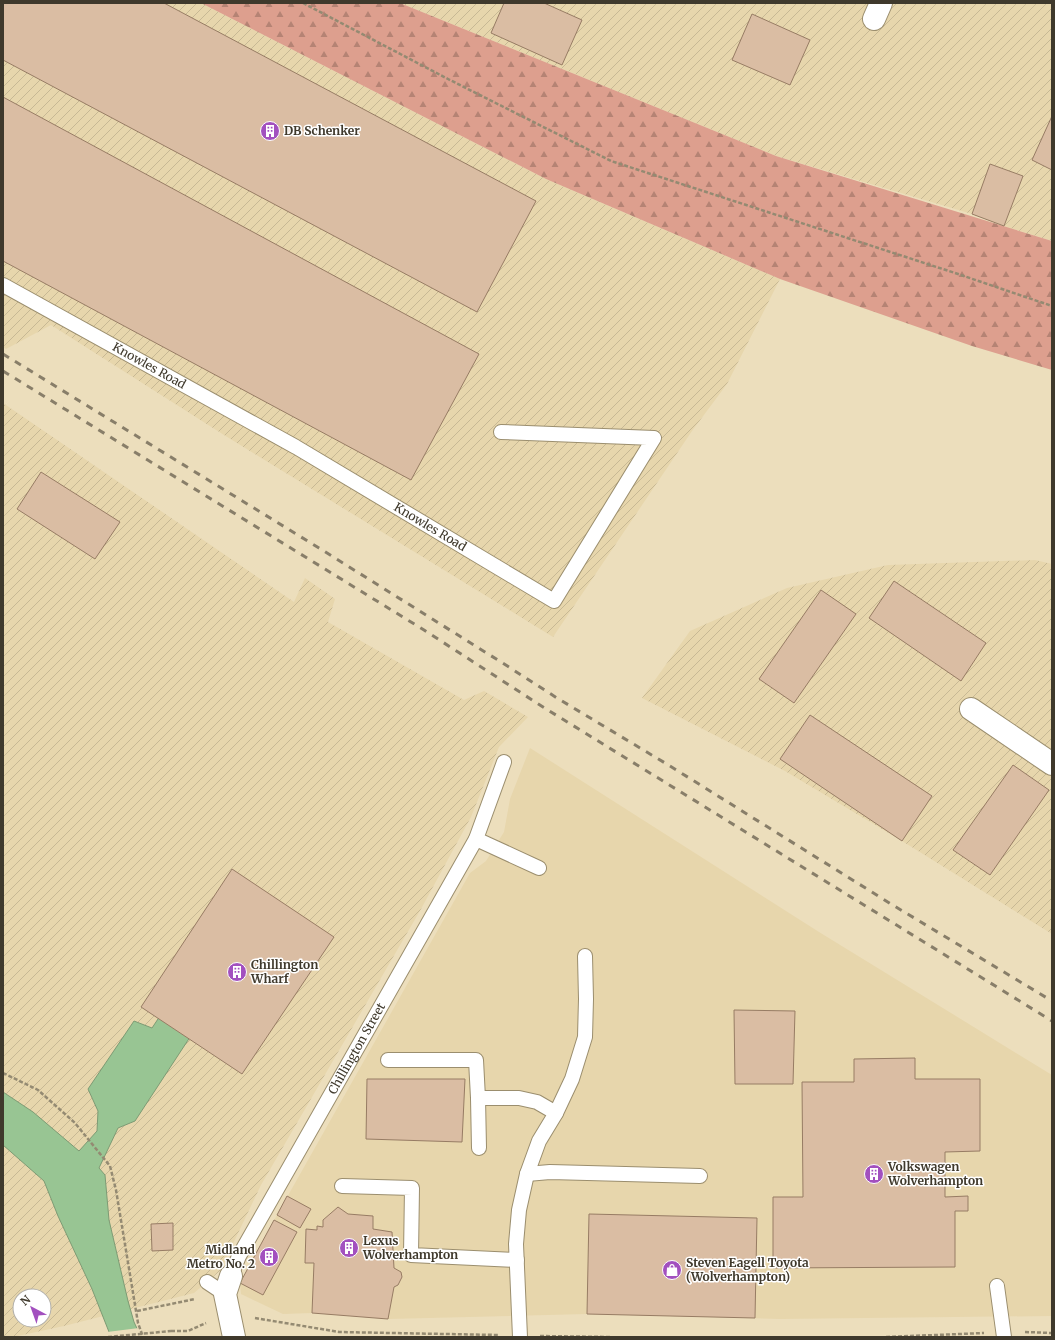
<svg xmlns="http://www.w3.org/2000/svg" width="1055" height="1340" font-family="Merriweather,serif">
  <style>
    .built { fill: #e7d6ac }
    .industrial { fill: url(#industrial-furrows); fill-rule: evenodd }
    .forest { fill: url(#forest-firs) }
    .water { fill: #98c593; stroke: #7d9b74 }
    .pier { fill: #ecdebc }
    .building { fill: #dabda3; stroke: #977c64 }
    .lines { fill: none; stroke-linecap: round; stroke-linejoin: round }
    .service-casing { stroke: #9b8e6e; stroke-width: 16 }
    .minor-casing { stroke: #9b8e6e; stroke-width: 24 }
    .path { stroke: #948a72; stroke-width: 2.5; stroke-dasharray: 4 2; stroke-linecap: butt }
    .service { stroke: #fff; stroke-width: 14 }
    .minor { stroke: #fff; stroke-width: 22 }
    .rail { stroke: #887e69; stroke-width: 3; stroke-dasharray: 7 7; stroke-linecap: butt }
    .path-bridge { stroke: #948a72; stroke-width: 2.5; stroke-dasharray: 4 2; stroke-linecap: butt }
    .labels { text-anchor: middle; stroke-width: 3; stroke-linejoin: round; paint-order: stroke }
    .poi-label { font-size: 12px; font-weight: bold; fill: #3f392c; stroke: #fff; text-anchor: start }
    .street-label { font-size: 12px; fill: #3f392c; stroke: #fff }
  </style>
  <defs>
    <pattern id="industrial-furrows" width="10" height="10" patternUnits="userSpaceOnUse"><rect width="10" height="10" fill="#e7d6ac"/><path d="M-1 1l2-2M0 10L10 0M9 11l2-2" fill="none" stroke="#c7b894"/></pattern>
    <pattern id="forest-firs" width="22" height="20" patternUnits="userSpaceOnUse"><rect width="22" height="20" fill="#dd9f8e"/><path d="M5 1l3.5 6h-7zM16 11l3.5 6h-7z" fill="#b58374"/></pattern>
  </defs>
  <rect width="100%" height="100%" fill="#ecdebc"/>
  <path class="built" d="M530 748 819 932 1052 1075V1316L779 1319 587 1314 388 1319 312 1313 283 1314 241 1294 240 1283 277 1215 470 873 486 861 504 832 510 799Z"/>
  <g class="industrial">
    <path d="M3 3H201L546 179 780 279 727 384 692 431 553 637 224 435 51 325 6 349 3 347Z"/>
    <path d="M400 3H1052V241L1004 226 972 214 776 156Z"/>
    <path d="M3 403 294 602 305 578 335 599 328 622 464 700 484 691 528 717 499 747 471 817 421 909 261 1185 220 1271 194 1293 64 1326 13 1337H3ZM20 1296H44V1320H20Z"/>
    <path d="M1035 560 1052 564V934L902 841 785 771 642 698 690 631 787 588 888 565Z"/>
  </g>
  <path class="forest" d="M201 3H400L776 156 1052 241V370L972 346 780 279 546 179Z"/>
  <path class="water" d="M225 918 255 938 135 1121 118 1128 99 1168 105 1175 109 1220 128 1301 134 1322 141 1337H111L92 1289 58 1216 44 1181 3 1145V1092L33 1112 79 1151 97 1131 98 1111 88 1089 134 1021 152 1028Z"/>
  <path class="pier" d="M139 1328 143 1337H109L107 1332Z"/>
  <g class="building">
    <path d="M3 3H164L536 201 477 312 3 60Z"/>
    <path d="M504 3H544L582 20 562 65 491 33Z"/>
    <path d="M752 14 810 40 790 85 732 60Z"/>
    <path d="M3 97 479 354 411 480 3 261Z"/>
    <path d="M1052 116V170L1032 160Z"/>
    <path d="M990 164 1023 176 1004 226 972 214Z"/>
    <path d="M41 472 120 522 95 559 17 509Z"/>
    <path d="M894 581 986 643 961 681 869 618Z"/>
    <path d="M821 590 856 614 794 703 759 679Z"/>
    <path d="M810 715 932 796 902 841 780 759Z"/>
    <path d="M1013 765 1049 790 990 875 953 850Z"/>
    <path d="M232 869 334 937 242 1074 141 1007Z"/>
    <path d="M734 1010 795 1011 793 1084H735Z"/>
    <path d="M915 1058V1079H980V1151L945 1152V1197L968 1196V1211H955V1267L773 1268V1197H803L802 1082H854V1059Z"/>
    <path d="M367 1079H465L462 1142 366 1139Z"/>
    <path d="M287 1196 311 1209 300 1228 277 1215Z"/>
    <path d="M338 1207 348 1214 373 1216V1229L392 1232 394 1268 401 1272 402 1277 398 1285 394 1287 388 1319 312 1313 314 1263H305L306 1229 317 1230V1226L323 1227V1220Z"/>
    <path d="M589 1214 757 1218 755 1318 587 1314Z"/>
    <path d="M274 1220 297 1232 263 1295 240 1283Z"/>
    <path d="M173 1223V1250L152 1251 151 1224Z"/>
  </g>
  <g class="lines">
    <defs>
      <g id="service">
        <path id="s1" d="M3 285 296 447 554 601 654 438 501 432"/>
        <path d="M476 839 539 868"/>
        <path d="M388 1060H476L478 1098H519L537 1102 556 1113"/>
        <path d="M478 1098 479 1148"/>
        <path d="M527 1174 550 1172 700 1176"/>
        <path d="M342 1186 412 1188 411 1255 517 1260"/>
        <path id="s2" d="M231 1276 239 1256 476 839 504 762"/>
        <path d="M207 1282 225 1294"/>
        <path d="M997 1286 1004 1337"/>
        <path d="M520 1337 516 1244 519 1210 527 1174 539 1141 556 1113 572 1079 585 1037 586 999 585 956"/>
      </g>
      <g id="minor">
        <path d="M874 19 881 3"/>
        <path d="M971 709 1052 764"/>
        <path d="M231 1276 225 1294 234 1337"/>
      </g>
    </defs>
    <use href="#service" class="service-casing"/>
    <use href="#minor" class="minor-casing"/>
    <g class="path">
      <path d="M303 3 448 79 611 161 955 273 1052 306"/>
      <path d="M3 1073 38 1090 75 1123 110 1166 116 1190 138 1323 143 1337"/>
      <path d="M137 1311 195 1299"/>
      <path d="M255 1318 339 1332 499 1335"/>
      <path d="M171 1331H188L206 1323"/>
      <path d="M1025 1332 1052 1333"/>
      <path d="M540 1336 611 1337"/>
      <path d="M886 1337 984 1333"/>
    </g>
    <use href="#service" class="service"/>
    <use href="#minor" class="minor"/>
    <g class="rail">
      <path d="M3 354 319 548 501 662 557 698 670 766 891 904 1052 1001"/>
      <path d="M3 371 424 630 543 707 1052 1021"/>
    </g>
    <path class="path-bridge" d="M108 1337 171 1331"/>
  </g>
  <defs>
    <symbol id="building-disc" viewBox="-11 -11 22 22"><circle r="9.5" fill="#a250bf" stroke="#fff"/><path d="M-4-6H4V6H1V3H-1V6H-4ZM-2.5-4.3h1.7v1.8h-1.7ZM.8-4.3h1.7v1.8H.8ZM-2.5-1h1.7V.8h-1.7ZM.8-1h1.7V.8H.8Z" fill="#fff"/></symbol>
    <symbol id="shop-disc" viewBox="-11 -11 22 22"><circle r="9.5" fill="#a250bf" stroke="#fff"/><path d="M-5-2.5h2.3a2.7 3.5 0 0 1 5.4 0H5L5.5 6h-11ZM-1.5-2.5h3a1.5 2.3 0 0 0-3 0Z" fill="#fff"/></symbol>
  </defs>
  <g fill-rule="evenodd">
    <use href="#building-disc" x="259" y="120" width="22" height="22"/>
    <use href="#building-disc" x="226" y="961" width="22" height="22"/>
    <use href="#building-disc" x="863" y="1163" width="22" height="22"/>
    <use href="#building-disc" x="338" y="1237" width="22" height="22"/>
    <use href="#building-disc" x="258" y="1246" width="22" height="22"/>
    <use href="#shop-disc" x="661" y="1259" width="22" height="22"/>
  </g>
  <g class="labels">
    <g class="poi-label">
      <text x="284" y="135">DB Schenker</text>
      <text x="251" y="969">Chillington<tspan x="251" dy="14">Wharf</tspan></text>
      <text x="888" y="1171">Volkswagen<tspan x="888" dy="14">Wolverhampton</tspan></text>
      <text x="363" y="1245">Lexus<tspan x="363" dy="14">Wolverhampton</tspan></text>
      <text x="255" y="1254" text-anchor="end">Midland<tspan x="255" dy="14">Metro No. 2</tspan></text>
      <text x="686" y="1267">Steven Eagell Toyota<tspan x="686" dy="14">(Wolverhampton)</tspan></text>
    </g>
    <g class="street-label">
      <text dy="4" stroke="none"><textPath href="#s1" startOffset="167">Knowles Road</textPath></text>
      <text dy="4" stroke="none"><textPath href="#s1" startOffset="491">Knowles Road</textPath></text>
      <text dy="4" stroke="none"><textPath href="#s2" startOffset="260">Chillington Street</textPath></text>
    </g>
  </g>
  <rect width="1055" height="1340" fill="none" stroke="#3f392c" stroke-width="8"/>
  <g transform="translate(32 1308) rotate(319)"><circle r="19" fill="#ffffff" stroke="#b2b0ab"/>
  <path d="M0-3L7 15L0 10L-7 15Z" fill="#a250bf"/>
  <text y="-6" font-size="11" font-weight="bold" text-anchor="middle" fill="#3f392c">N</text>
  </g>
</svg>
